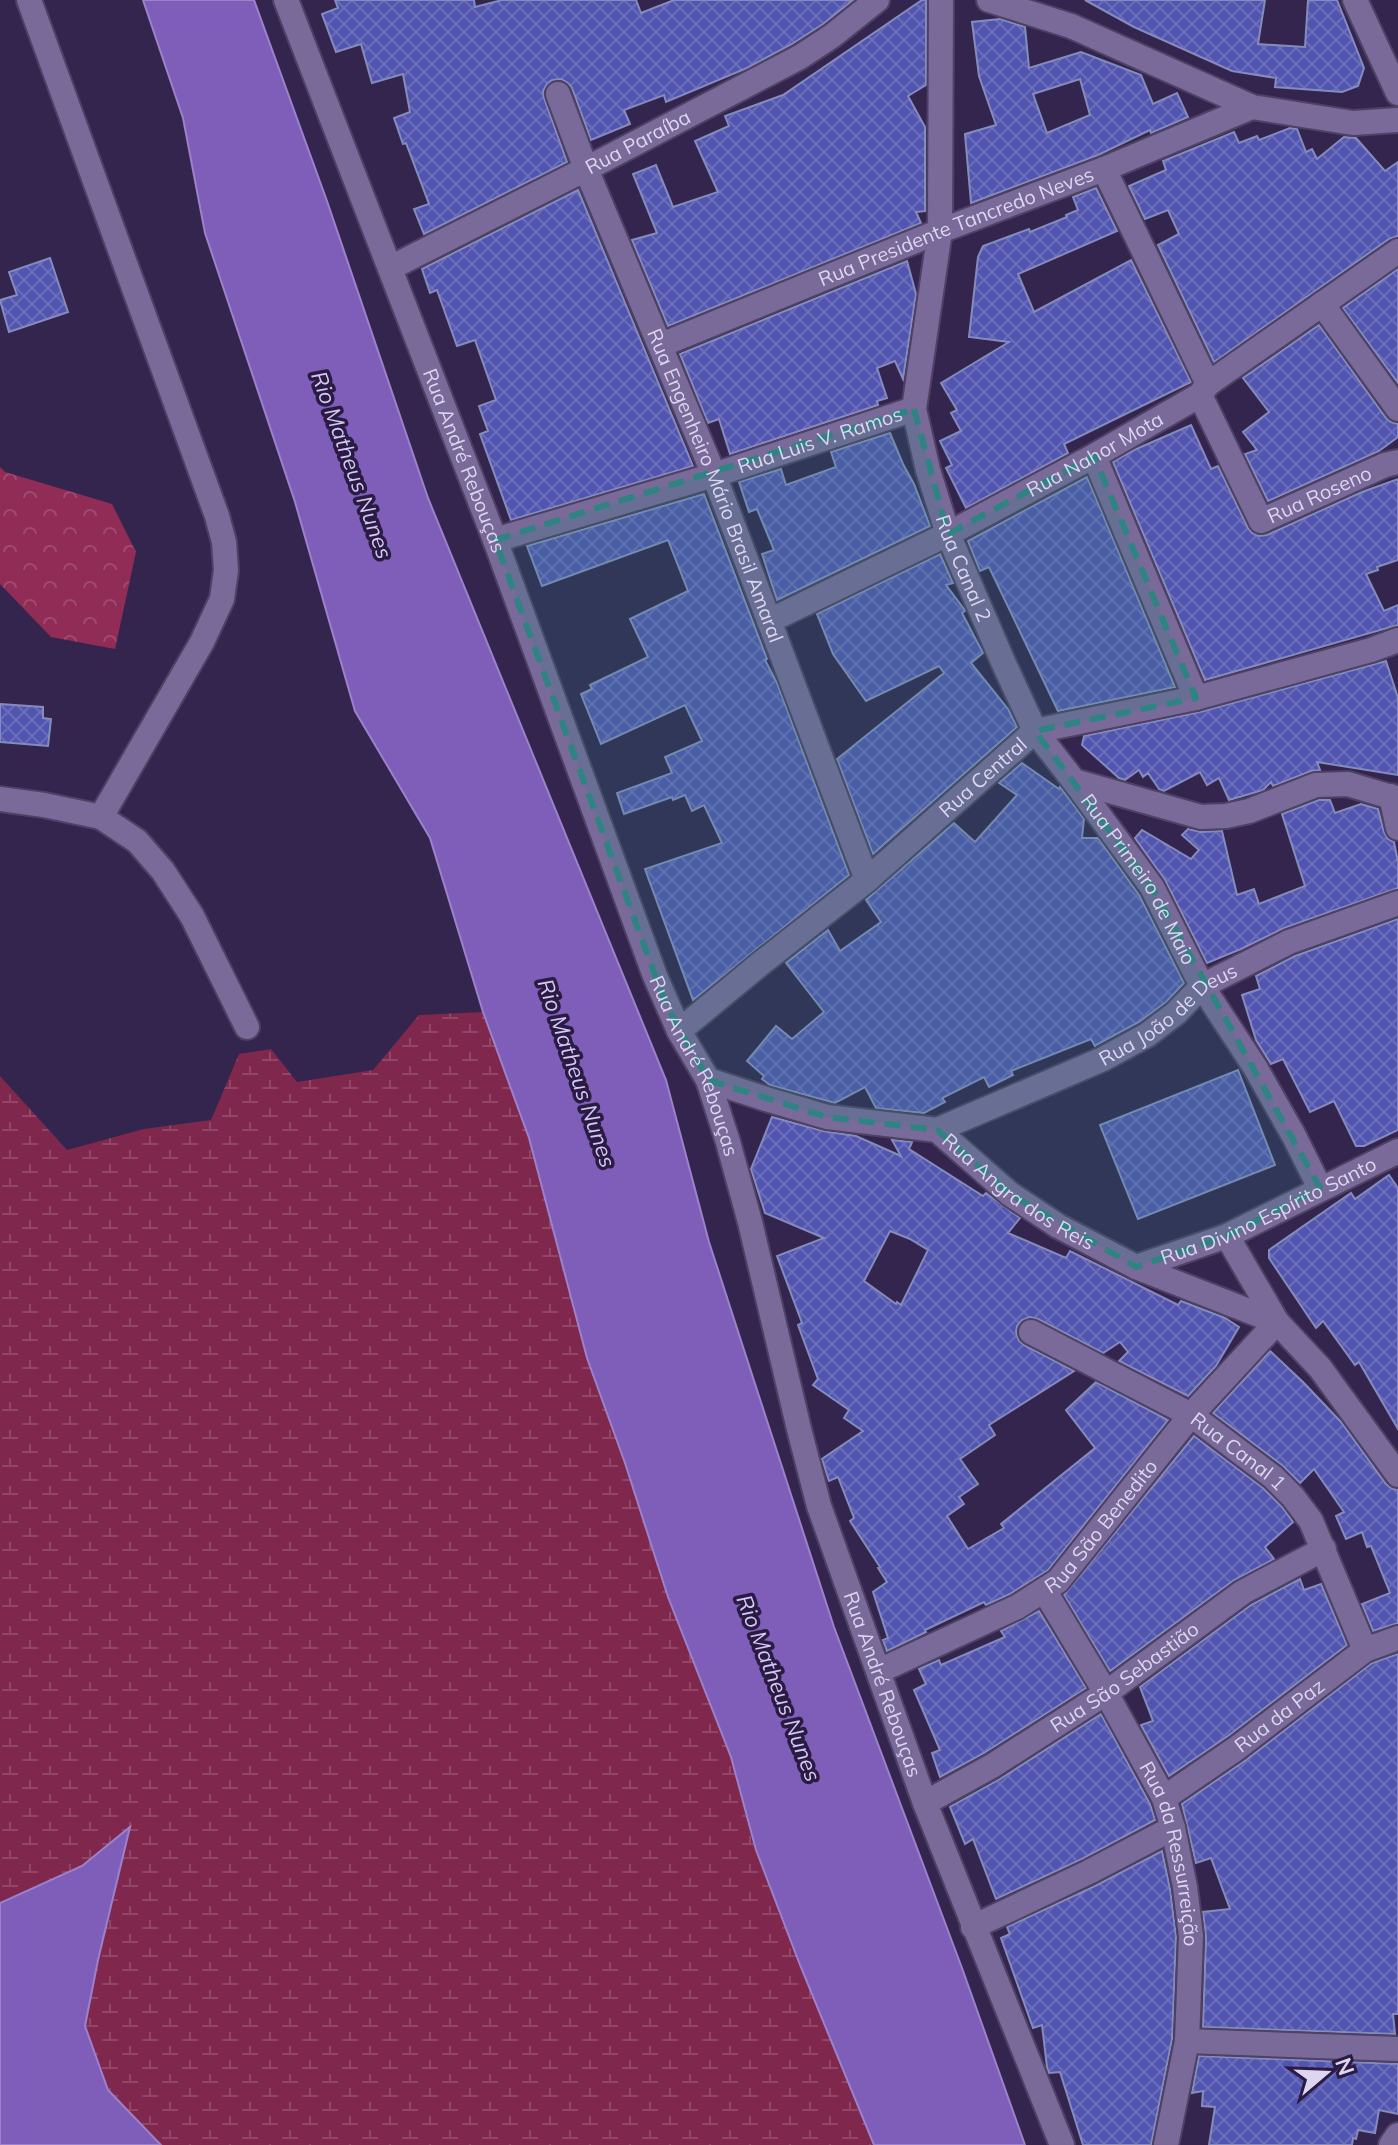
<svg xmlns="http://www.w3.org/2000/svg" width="1398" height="2145" font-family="Mulish,sans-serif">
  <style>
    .forest { fill: url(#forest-crowns) }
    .wetland { fill: url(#wetland-marsh) }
    .water { fill: #7f5eb9; stroke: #9b82ca; stroke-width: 2 }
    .building { fill: url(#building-cross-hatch); stroke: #858cbd; stroke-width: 2; fill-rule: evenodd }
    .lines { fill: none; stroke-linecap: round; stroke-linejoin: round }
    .minor-casing { stroke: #4e4163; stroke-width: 28 }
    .minor { stroke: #796a99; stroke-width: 24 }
    .marked { fill: #2e8482; fill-opacity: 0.2; stroke: #2e8482; stroke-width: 6; stroke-dasharray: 16 10; stroke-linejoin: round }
    .labels { text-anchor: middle; stroke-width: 7; stroke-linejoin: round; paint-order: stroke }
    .street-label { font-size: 20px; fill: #ddd6f0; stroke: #2a1b43 }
    .water-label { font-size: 22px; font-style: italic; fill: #d5c6f7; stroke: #2a1b43 }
  </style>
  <defs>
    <pattern id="forest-crowns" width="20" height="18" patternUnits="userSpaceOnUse" patternTransform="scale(2)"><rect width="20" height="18" fill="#902c56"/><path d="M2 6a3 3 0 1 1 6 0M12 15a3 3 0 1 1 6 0" fill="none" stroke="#9f4a6f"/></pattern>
    <pattern id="wetland-marsh" width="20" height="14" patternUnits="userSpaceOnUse" patternTransform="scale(2)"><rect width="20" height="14" fill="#7f274c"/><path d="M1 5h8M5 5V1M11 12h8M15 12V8" fill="none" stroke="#914666"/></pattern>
    <pattern id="building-cross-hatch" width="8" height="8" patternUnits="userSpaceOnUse" patternTransform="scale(2)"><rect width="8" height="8" fill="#5255af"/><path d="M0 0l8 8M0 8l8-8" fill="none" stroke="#6a6dba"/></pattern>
  </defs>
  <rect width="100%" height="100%" fill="#33254e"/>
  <path class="forest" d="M0 467 5 472 112 504 136 552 115 649 51 637 0 584Z"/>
  <path class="wetland" d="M483 1012 529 1138 587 1358 625 1463 668 1597 731 1757 756 1850 800 1965 874 2145H161L108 2090 85 2026 98 1960 130 1828 82 1866 0 1903V1076L67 1150 144 1129 211 1120 239 1054 271 1049 297 1082 373 1070 419 1015Z"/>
  <g class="water">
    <path d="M143 0H254L327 201 428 498 666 1080 709 1242 834 1627 962 1968 1025 2145H874L800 1965 756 1850 731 1757 668 1597 625 1463 587 1358 529 1138 483 1012 430 838 355 711 295 502 205 233 183 118Z"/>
    <path d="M130 1827 98 1960 85 2026 108 2090 161 2145H0V1903L82 1866Z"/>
  </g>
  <g class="building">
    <path d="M335 0H474L475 7 502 0H636L641 13 674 0H853L823 24 792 44 747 68 666 102 664 95 624 110 630 124 591 140 572 88 568 83 561 79 552 80 547 84 543 91 544 98 567 162 424 234 414 209 429 204 406 143 403 144 394 118 410 112 403 74 372 83 361 44 336 52 322 14 338 8Z"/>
    <path d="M922 0H926V85L908 96 925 127V211L916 212 921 223 668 326 632 240 657 233 633 174 656 165 673 207 718 192 695 141 729 126 725 116 783 95Z"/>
    <path d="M1085 0H1265L1258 44 1305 47 1308 0H1337L1364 68 1358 86 1342 92 1275 87 1276 78 1232 71 1134 27Z"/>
    <path d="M1000 19 1025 27 1029 68 1081 52 1141 75 1153 104 1177 93 1188 117 1151 133 1150 130 1098 155 971 203 965 134 996 125 979 76 972 22ZM1080 79 1090 115 1047 133 1033 94Z"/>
    <path d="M1290 128 1297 129 1306 152 1312 149 1317 159 1344 137 1356 138 1385 171 1398 162V236L1389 239 1214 362 1158 245 1179 234 1168 210 1145 219 1129 186 1166 170 1163 161 1234 132 1239 143 1257 136 1259 140Z"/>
    <path d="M1096 188 1117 231 1018 274 1034 312 1131 260 1191 382 1064 444 1068 453 966 508 946 468 952 465 940 441 961 431 951 413 957 410 941 383 1009 342 969 337 978 257 983 246 1029 229 1030 232 1067 217 1066 215 1078 210 1073 197Z"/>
    <path d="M578 190 693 466 511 520 480 434 488 431 479 406 496 400 475 340 457 346 437 290 430 293 422 269Z"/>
    <path d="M50 258 68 312 9 332 0 300 17 295 9 272Z"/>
    <path d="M907 261 916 294 903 379 895 361 877 368 887 398 877 401 878 405 730 454 719 419 708 423 680 354Z"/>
    <path d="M1398 269V383L1343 308Z"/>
    <path d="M1319 325 1386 418 1391 422 1398 424V437L1379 451 1268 501 1245 454 1257 450 1243 432 1269 412 1243 378Z"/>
    <path d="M1191 425 1211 469 1218 466 1248 528 1252 533 1259 536 1267 535 1362 492 1398 479V560L1377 567 1378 570 1366 574 1384 611 1398 605V625L1205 680 1113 462 1134 450Z"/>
    <path d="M890 433 903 464 914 484 930 526 777 600 762 554 774 550 757 509 749 512 739 482 781 469 786 485 836 467 831 452Z"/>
    <path d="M1087 477 1175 687 1058 711 989 567 980 571 968 541Z"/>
    <path d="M704 494 767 659 765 660 777 683 849 875 693 1000 645 869 722 843 704 805 692 811 685 795 673 800 672 797 624 814 617 793 672 773 665 757 702 741 685 705 601 744 581 694 592 689 590 685 648 657 630 619 688 591 668 540 542 586 527 546Z"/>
    <path d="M940 554 953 583 946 585 964 609 965 611 962 613 983 653 971 663 1008 709 1017 727 873 854 837 759 944 673 939 666 866 701 833 654 817 614Z"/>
    <path d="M1386 661 1398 698V775L1317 762 1320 770 1311 771 1273 786 1271 782 1263 790 1229 800 1219 778 1207 785 1200 772 1164 791 1159 789 1148 773 1143 777 1139 770 1125 780 1119 778 1082 745 1084 736 1200 712Z"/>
    <path d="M0 704 43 707V718L51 719 48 746 0 742Z"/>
    <path d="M1022 763 1059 789 1060 787 1084 819 1082 838H1098L1139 895 1184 983 1166 1002 1139 1022 1096 1045 1095 1046 1091 1039 1011 1071 1013 1075 989 1087 984 1077 942 1098 945 1102 924 1113 876 1108 865 1087 835 1103 770 1085 762 1079 764 1076 747 1061 776 1026 792 1039 824 1012 786 963 828 930 840 951 881 922 866 900 954 823 975 842 1017 795 999 783Z"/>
    <path d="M1319 800H1330L1335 813 1361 804 1378 809 1384 832 1388 839 1394 842 1398 862V888L1284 928 1241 949 1207 963 1165 880 1135 838 1142 830 1191 859 1199 850 1182 835 1188 829 1201 832 1222 831 1237 895 1254 889 1259 904 1305 886 1282 814Z"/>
    <path d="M1398 919V1130L1364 1146H1356L1334 1101 1310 1112 1283 1059 1271 1064 1256 1040 1242 995 1260 989 1256 976 1295 956Z"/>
    <path d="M1238 1070 1275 1165 1138 1219 1100 1125Z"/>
    <path d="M772 1117 823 1131 856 1136 901 1156 892 1140 912 1142 909 1149 983 1196 986 1193 1020 1218 1008 1233 1066 1258 1070 1251 1178 1305 1181 1301 1225 1318 1239 1327 1216 1366 1188 1396 1119 1361 1128 1352 1120 1342 1103 1353 1038 1319 1030 1317 1022 1320 1017 1326 1016 1332 1019 1341 1024 1345 1074 1371 989 1425 995 1435 960 1459 978 1484 959 1497 964 1504 947 1516 968 1549 1004 1528 1001 1524 1095 1448 1066 1410 1096 1382 1168 1420 1048 1570 1010 1594 986 1605 984 1602 925 1630 926 1632 887 1651 883 1640 888 1638 873 1592 887 1582 878 1568 880 1567 850 1521 854 1518 838 1477 829 1481 822 1459 863 1431 844 1418 849 1410 813 1385 818 1379 798 1325 802 1323 777 1256 824 1238 765 1213 751 1169ZM890 1231 910 1239 928 1250 901 1305 897 1302 896 1304 864 1281Z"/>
    <path d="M1389 1175 1398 1188V1429L1359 1362 1355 1365 1323 1321 1316 1328 1269 1258V1250L1351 1193 1355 1199Z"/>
    <path d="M1270 1351 1303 1382 1341 1422 1386 1484 1391 1488 1398 1490V1623L1373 1631 1362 1604 1390 1593 1371 1546 1367 1547 1362 1532 1346 1539 1336 1516 1344 1512 1314 1469 1300 1483 1282 1465 1213 1413Z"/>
    <path d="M1194 1436 1263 1488 1282 1507 1293 1522 1265 1547 1274 1559 1234 1580 1110 1671 1064 1595Z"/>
    <path d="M1300 1579 1304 1590 1321 1584 1347 1645 1228 1736 1169 1776 1141 1725 1153 1721 1140 1687 1251 1605Z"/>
    <path d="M1039 1611 1086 1688 984 1753 940 1777 932 1753 940 1750 914 1690 926 1684 919 1669 939 1660 941 1665 1005 1637 1001 1631Z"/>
    <path d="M1398 1654V2014H1393L1395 2034 1203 2027 1206 1937 1203 1912 1230 1909 1211 1858 1196 1863 1182 1804 1246 1760 1372 1663Z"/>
    <path d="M1101 1714 1150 1804 1155 1820 1082 1859 996 1899 973 1839 965 1844 950 1807 1000 1779Z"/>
    <path d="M1162 1851 1170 1889 1176 1937 1172 2039 1151 2145H1083L1060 2072 1049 2073 1047 2067 1042 2025 1033 2028 1001 1938 1010 1934 1007 1927 1095 1886Z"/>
    <path d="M1199 2056 1398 2064V2114L1379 2110 1375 2133 1358 2130 1356 2139 1353 2138 1352 2145H1209L1215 2107 1202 2106 1203 2091 1192 2093Z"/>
  </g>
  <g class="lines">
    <defs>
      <g id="minor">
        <path id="s1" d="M286 0 495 540 655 976 679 1031 708 1080 728 1142 750 1222 799 1429 819 1506 925 1803 1062 2145"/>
        <path id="s2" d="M941 0 940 231 914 409 928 470 948 534 1004 664 1035 731 1074 781 1201 817 1226 816 1249 811 1316 785 1348 784 1398 799"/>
        <path d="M989 0 1071 26 1252 107 1353 123 1398 120"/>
        <path d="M1355 0 1398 93"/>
        <path id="s3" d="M558 94 586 169 714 475 867 880"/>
        <path d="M1104 169 1208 384"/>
        <path id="s4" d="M390 268 586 169 800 57 832 36 877 0"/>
        <path d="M1322 304 1398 409"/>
        <path id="s5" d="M661 345 940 231 1104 169 1252 107"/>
        <path id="s6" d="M1200 395 1261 521 1385 465 1398 462"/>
        <path d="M1094 456 1196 698"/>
        <path id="s7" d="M495 540 714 475 914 409"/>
        <path id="s8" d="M769 621 948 534 1094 456 1200 395 1208 384 1398 251"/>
        <path id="s9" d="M1074 781 1152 887 1202 986 1255 1067 1294 1136 1320 1188"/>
        <path d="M1391 796 1398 828"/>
        <path d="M0 799 44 805 101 817 202 642 222 599 226 570 224 542 217 516 29 0"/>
        <path d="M101 817 137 841 163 871 192 916 247 1027"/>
        <path id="s10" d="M679 1031 760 964 867 880 1035 731 1196 698 1371 650 1398 640"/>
        <path id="s11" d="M708 1080 766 1099 827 1117 937 1130 1010 1194 1058 1226 1136 1267 1277 1322 1320 1368 1398 1475"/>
        <path id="s12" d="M937 1130 1103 1059 1147 1035 1176 1013 1202 986 1289 942 1398 903"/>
        <path id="s13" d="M1136 1267 1227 1236 1398 1151"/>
        <path id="s14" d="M1031 1332 1191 1415 1273 1477 1293 1497 1311 1521 1365 1650"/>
        <path id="s15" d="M1044 1590 1106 1693 1164 1798 1173 1828 1185 1887 1191 1936 1187 2041 1166 2145"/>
        <path id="s16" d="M879 1671 1017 1607 1058 1581 1191 1415 1277 1322 1227 1236"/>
        <path id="s17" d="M1164 1798 1237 1748 1365 1650 1398 1638"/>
        <path id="s18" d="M925 1803 992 1766 1106 1693 1243 1592 1324 1549"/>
        <path d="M973 1927 1089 1872 1173 1828"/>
        <path d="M1187 2041 1398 2049"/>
        <path d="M1391 2145 1398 2135"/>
      </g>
    </defs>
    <use href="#minor" class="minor-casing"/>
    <use href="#minor" class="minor"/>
  </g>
  <path class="marked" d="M914 409 948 534 1094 456 1196 698 1035 731 1152 887 1320 1188 1227 1236 1136 1267 1010 1194 937 1130 827 1117 708 1080 666 1005 495 540Z"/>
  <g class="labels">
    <g class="street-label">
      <text dy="7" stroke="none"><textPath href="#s4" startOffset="278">Rua Paraíba</textPath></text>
      <text dy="7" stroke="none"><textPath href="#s5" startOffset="318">Rua Presidente Tancredo Neves</textPath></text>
      <text dy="7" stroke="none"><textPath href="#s7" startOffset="340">Rua Luis V. Ramos</textPath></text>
      <text dy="7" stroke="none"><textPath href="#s8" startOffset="366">Rua Nahor Mota</textPath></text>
      <text dy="7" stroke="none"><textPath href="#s1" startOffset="494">Rua André Rebouças</textPath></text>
      <text dy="7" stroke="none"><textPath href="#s3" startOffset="422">Rua Engenheiro Mário Brasil Amaral</textPath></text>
      <text dy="7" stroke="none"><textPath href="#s6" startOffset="204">Rua Roseno</textPath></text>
      <text dy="7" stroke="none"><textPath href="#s2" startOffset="578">Rua Canal 2</textPath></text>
      <text dy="7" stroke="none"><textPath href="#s10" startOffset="396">Rua Central</textPath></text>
      <text dy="7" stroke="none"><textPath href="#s9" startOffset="118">Rua Primeiro de Maio</textPath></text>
      <text dy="7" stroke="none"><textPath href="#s12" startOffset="260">Rua João de Deus</textPath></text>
      <text dy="7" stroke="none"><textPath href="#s1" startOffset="1142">Rua André Rebouças</textPath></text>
      <text dy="7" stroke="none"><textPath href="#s11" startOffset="338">Rua Angra dos Reis</textPath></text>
      <text dy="7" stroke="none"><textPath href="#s13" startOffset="144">Rua Divino Espírito Santo</textPath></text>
      <text dy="7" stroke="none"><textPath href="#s14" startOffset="240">Rua Canal 1</textPath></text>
      <text dy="7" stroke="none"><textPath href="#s16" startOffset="270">Rua São Benedito</textPath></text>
      <text dy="7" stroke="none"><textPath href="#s18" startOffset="236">Rua São Sebastião</textPath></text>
      <text dy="7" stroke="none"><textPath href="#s1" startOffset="1790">Rua André Rebouças</textPath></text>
      <text dy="7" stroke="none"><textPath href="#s17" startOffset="142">Rua da Paz</textPath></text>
      <text dy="7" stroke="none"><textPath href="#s15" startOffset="296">Rua da Ressurreição</textPath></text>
    </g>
    <g class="water-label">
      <text transform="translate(352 465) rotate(70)" y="8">Rio Matheus Nunes</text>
      <text transform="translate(577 1073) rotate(71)" y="8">Rio Matheus Nunes</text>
      <text transform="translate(779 1688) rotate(69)" y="8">Rio Matheus Nunes</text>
    </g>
  </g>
  <g transform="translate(1326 2073) rotate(71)" stroke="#2a1b43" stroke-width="6" paint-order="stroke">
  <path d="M0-6L14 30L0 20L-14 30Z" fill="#ddd6f0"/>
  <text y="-12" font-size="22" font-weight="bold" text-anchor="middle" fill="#ddd6f0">N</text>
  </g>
</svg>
